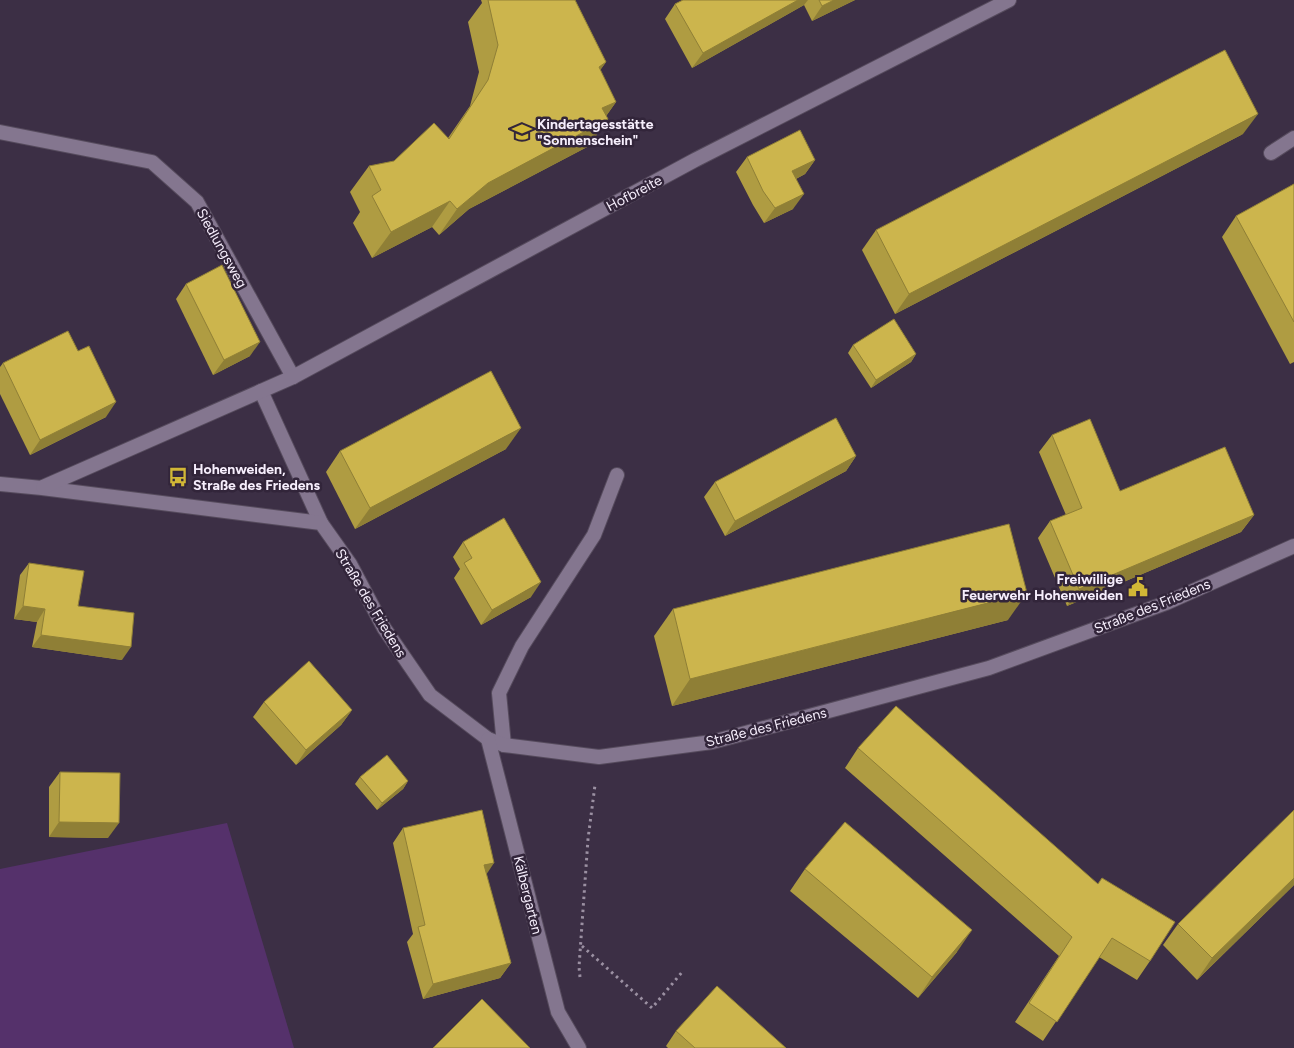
<svg xmlns="http://www.w3.org/2000/svg" width="1294" height="1048" font-family="Figtree,sans-serif">
  <style>
    .green { fill: #55316b }
    .lines { fill: none; stroke-linecap: round; stroke-linejoin: round }
    .service-casing { stroke: #564b5d; stroke-width: 16 }
    .minor-casing { stroke: #564b5d; stroke-width: 16 }
    .path { stroke: #9b90a2; stroke-width: 3; stroke-dasharray: 2.5 4; stroke-linecap: butt }
    .service { stroke: #84768f; stroke-width: 14 }
    .minor { stroke: #84768f; stroke-width: 14 }
    .wall { fill: #af9c42 }
    .shaded-wall { fill: #8f7f36 }
    .building { fill: #ccb54d; stroke: #8f7f36 }
    .labels { text-anchor: middle; stroke-width: 5; stroke-linejoin: round; paint-order: stroke }
    .poi-label { font-size: 14px; font-weight: bold; fill: #f6eefc; stroke: #32253a; text-anchor: start }
    .street-label { font-size: 14px; fill: #f6eefc; stroke: #32253a }
  </style>
  <rect width="100%" height="100%" fill="#3c2f45"/>
  <path class="green" d="M227 823 294 1048H0V869Z"/>
  <g class="lines">
    <defs>
      <path id="service" d="M504 745 499 693 522 646 594 535 617 475"/>
      <g id="minor">
        <path d="M0 132 152 162 197 202 293 377"/>
        <path d="M1271 153 1294 138"/>
        <path d="M261 391 321 523"/>
        <path d="M0 484 42 488 321 523 350 564 384 628 430 695 488 739 504 745 599 757 712 742 989 668 1166 603 1294 546"/>
        <path d="M43 487 293 377 695 160 1009 0"/>
        <path d="M488 739 558 1012 579 1048"/>
      </g>
    </defs>
    <use href="#service" class="service-casing"/>
    <use href="#minor" class="minor-casing"/>
    <g class="path">
      <path d="M582 946 652 1008 683 971"/>
      <path d="M580 977 579 967 588 839 595 785"/>
    </g>
    <use href="#service" class="service"/>
    <use href="#minor" class="minor"/>
  </g>
  <g class="wall">
    <path d="M481 0H575L606 62 600 70 616 102 606 116 589 146 469 209 439 235 432 227 372 258 353 223 360 212 350 192 369 166 394 161 448 138 470 106 479 72 468 22 482 3Z"/>
    <path d="M683 0H855L812 21 804 5 692 68 665 19 675 4Z"/>
    <path d="M1243 134 895 314 862 250 876 230Z"/>
    <path d="M747 157 815 160 805 174 796 179 793 209 764 223 753 205 736 172Z"/>
    <path d="M1294 184V362L1290 364 1222 237 1236 216Z"/>
    <path d="M186 284 250 356 213 375 176 299Z"/>
    <path d="M853 345 916 354 911 362 871 388 848 353Z"/>
    <path d="M3 363 106 417 30 455 0 394V367Z"/>
    <path d="M1052 435 1120 491 1254 515 1241 532 1067 606 1038 538 1050 521 1066 515 1039 452Z"/>
    <path d="M506 449 355 529 326 472 340 451Z"/>
    <path d="M856 456 846 471 725 536 704 497 715 482Z"/>
    <path d="M463 542 531 597 481 625 454 578 460 569 453 557Z"/>
    <path d="M29 563 78 606 122 660 32 647 37 622 14 619 20 575Z"/>
    <path d="M673 609 1008 620 672 706 654 636Z"/>
    <path d="M264 702 352 710 341 725 296 765 253 717Z"/>
    <path d="M858 748 1098 884 1102 878 1150 961 1137 980 1099 957 1043 1041 1015 1022 1059 956 845 768Z"/>
    <path d="M60 772 108 838 49 837V787Z"/>
    <path d="M360 777 408 781 403 789 377 810 355 784Z"/>
    <path d="M403 828 486 874 511 963 500 978 423 999 407 942 413 934 393 843Z"/>
    <path d="M805 869 957 952 918 998 790 891Z"/>
    <path d="M1294 885 1197 980 1163 945 1178 924Z"/>
    <path d="M676 1031 786 1048H668L666 1046Z"/>
  </g>
  <g class="shaded-wall">
    <path d="M798 0H808L804 5 692 68 703 53Z"/>
    <path d="M834 0H855L812 21 822 6Z"/>
    <path d="M606 62 587 89 599 67Z"/>
    <path d="M616 102 602 122 608 119 589 146 469 209 439 235 457 209 488 183 602 108Z"/>
    <path d="M1258 114 1243 134 895 314 909 294Z"/>
    <path d="M815 160 805 174 782 186 792 171Z"/>
    <path d="M804 194 793 209 764 223 775 208Z"/>
    <path d="M450 201 432 227 372 258 391 232Z"/>
    <path d="M260 342 250 356 213 375 224 360Z"/>
    <path d="M916 354 911 362 871 388 876 380Z"/>
    <path d="M116 402 106 417 30 455 40 440Z"/>
    <path d="M521 428 506 449 355 529 370 508Z"/>
    <path d="M856 456 846 471 725 536 735 521Z"/>
    <path d="M1254 515 1241 532 1067 606 1079 589Z"/>
    <path d="M541 582 531 597 481 625 492 610Z"/>
    <path d="M1027 593 1008 620 672 706 690 679Z"/>
    <path d="M23 606 45 609 37 622 14 619Z"/>
    <path d="M41 635 131 647 122 660 32 647Z"/>
    <path d="M352 710 341 725 296 765 306 750Z"/>
    <path d="M408 781 403 789 377 810 382 803Z"/>
    <path d="M59 822 119 823 108 838 49 837Z"/>
    <path d="M494 863 484 878V865Z"/>
    <path d="M1294 878V885L1197 980 1212 958Z"/>
    <path d="M972 930 957 952 918 998 932 977Z"/>
    <path d="M511 963 500 978 423 999 433 984Z"/>
  </g>
  <g class="building">
    <path d="M488 0H575L606 62 599 67 616 102 602 108 608 119 488 183 457 209 450 201 391 232 372 196 381 190 369 166 394 161 434 123 449 139 488 80 498 45Z"/>
    <path d="M683 0H798L703 53 675 4Z"/>
    <path d="M819 0H834L822 6Z"/>
    <path d="M1225 50 1258 114 909 294 876 230Z"/>
    <path d="M800 130 815 160 792 171 804 194 775 208 763 191 747 157Z"/>
    <path d="M1294 184V322L1236 216Z"/>
    <path d="M222 265 260 342 224 360 186 284Z"/>
    <path d="M894 319 916 354 876 380 853 345Z"/>
    <path d="M68 331 78 351 89 346 116 402 40 440 3 363Z"/>
    <path d="M491 371 521 428 370 508 340 451Z"/>
    <path d="M836 418 856 456 735 521 715 482Z"/>
    <path d="M1090 419 1120 491 1225 447 1254 515 1079 589 1050 521 1082 508 1052 435Z"/>
    <path d="M504 518 541 582 492 610 464 563 472 558 463 542Z"/>
    <path d="M1009 524 1027 593 690 679 673 609Z"/>
    <path d="M29 563 84 571 78 606 134 613 131 647 41 635 45 609 23 606Z"/>
    <path d="M309 661 352 710 306 750 264 702Z"/>
    <path d="M896 706 1098 884 1102 878 1175 922 1150 961 1112 938 1057 1022 1029 1003 1072 937 858 748Z"/>
    <path d="M387 755 408 781 382 803 360 777Z"/>
    <path d="M60 772 120 773 119 823 59 822Z"/>
    <path d="M482 810 494 863 484 865 511 963 433 984 418 927 425 925 403 828Z"/>
    <path d="M1294 810V878L1212 958 1178 924Z"/>
    <path d="M845 822 972 930 932 977 805 869Z"/>
    <path d="M717 986 786 1048H695L676 1031Z"/>
    <path d="M482 999 530 1048H433Z"/>
  </g>
  <defs>
    <symbol id="school-bare" viewBox="-9 -9 18 18"><path d="M0-5L7-2L0 1L-7-2ZM-4 1L0 2.5L4 1V4Q0 6-4 4Z" fill="#d1b736" stroke="#32253a" stroke-width="2.5" paint-order="stroke"/></symbol>
    <symbol id="bus-bare" viewBox="-9 -9 18 18"><path d="M-5-6H5V4H4V6H2V4H-2V6H-4V4H-5ZM-3.5-4V0h7V-4ZM-3.5 1.2v1.5H-2V1.2ZM2 1.2v1.5H3.5V1.2Z" fill="#d1b736" stroke="#32253a" stroke-width="2.5" paint-order="stroke"/></symbol>
    <symbol id="civic-bare" viewBox="-9 -9 18 18"><path d="M-.6-6.5H3V-4.5H.6V-3L4-1V1h2V6H-6V1h2V-1L-.6-3ZM-1.2 2.5V6h2.4V2.5Z" fill="#d1b736" stroke="#32253a" stroke-width="2.5" paint-order="stroke"/></symbol>
  </defs>
  <g fill-rule="evenodd">
    <use href="#school-bare" x="508" y="118" width="28" height="28"/>
    <use href="#bus-bare" x="164" y="463" width="28" height="28"/>
    <use href="#civic-bare" x="1124" y="573" width="28" height="28"/>
  </g>
  <g class="labels">
    <g class="poi-label">
      <text x="537" y="129">Kindertagesstätte<tspan x="537" dy="16">"Sonnenschein"</tspan></text>
      <text x="193" y="474">Hohenweiden,<tspan x="193" dy="16">Straße des Friedens</tspan></text>
      <text x="1123" y="584" text-anchor="end">Freiwillige<tspan x="1123" dy="16">Feuerwehr Hohenweiden</tspan></text>
    </g>
    <g class="street-label">
      <text transform="translate(634 193) rotate(-28)" y="5">Hofbreite</text>
      <text transform="translate(222 248) rotate(61)" y="5">Siedlungsweg</text>
      <text transform="translate(371 603) rotate(59)" y="5">Straße des Friedens</text>
      <text transform="translate(1152 606) rotate(-22)" y="5">Straße des Friedens</text>
      <text transform="translate(766 727) rotate(-14)" y="5">Straße des Friedens</text>
      <text transform="translate(528 895) rotate(76)" y="5">Kälbergarten</text>
    </g>
  </g>
</svg>
